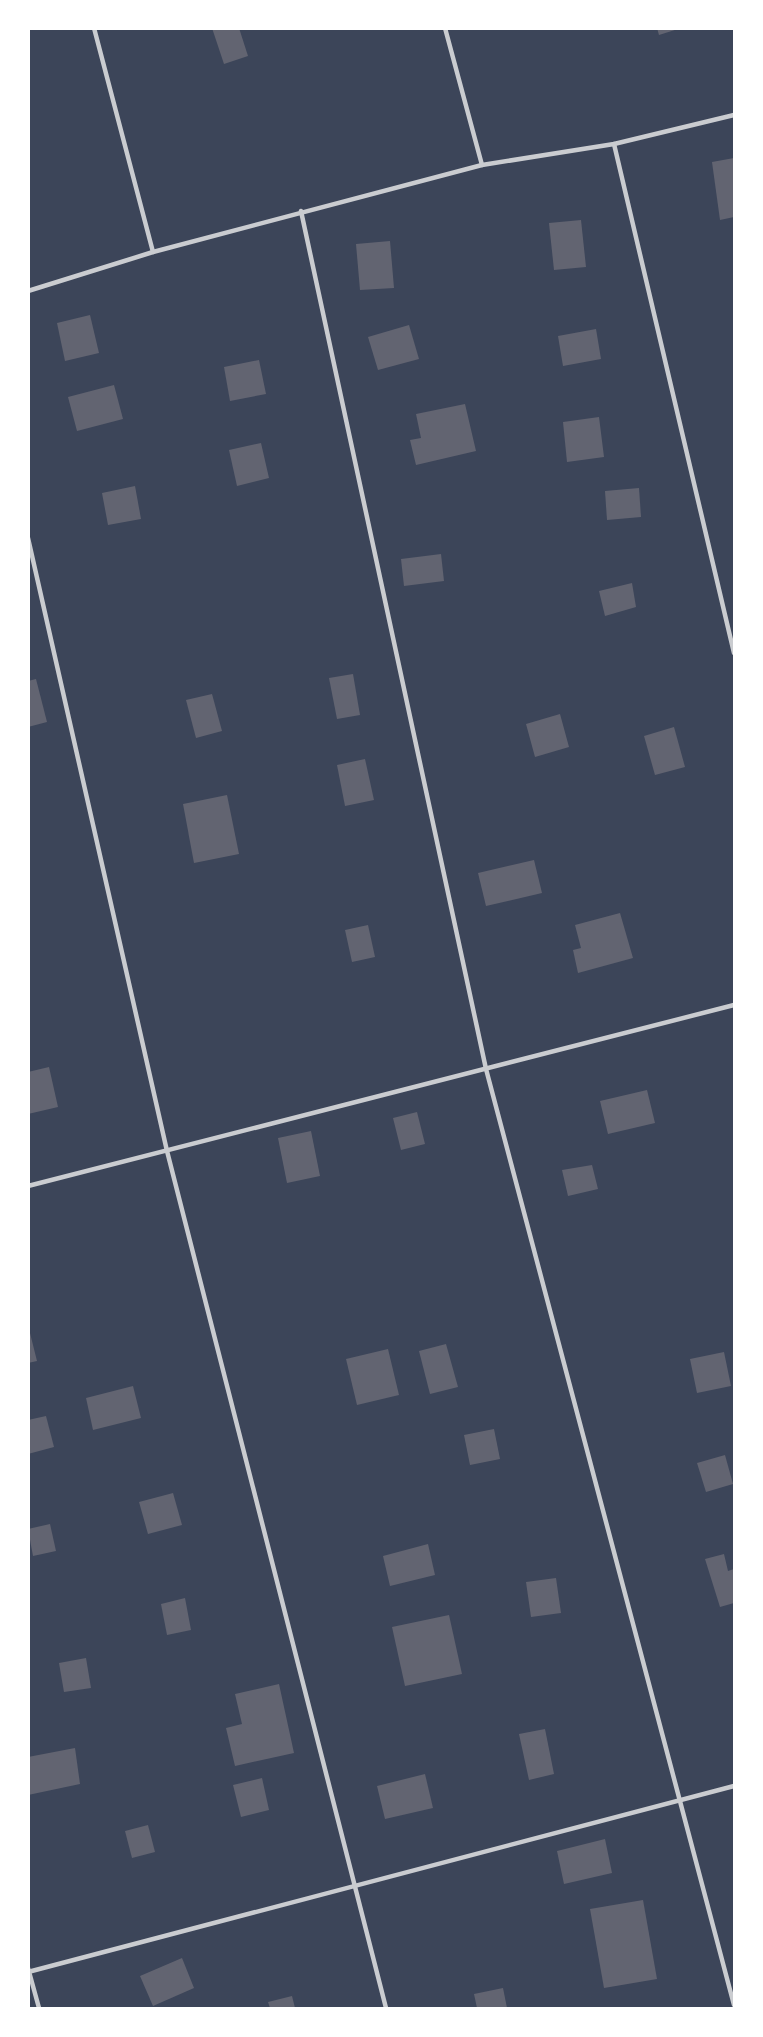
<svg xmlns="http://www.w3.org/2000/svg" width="763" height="2037" font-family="Helvetica,sans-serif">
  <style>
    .green { fill: #3c4559 }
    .building { fill: #626471 }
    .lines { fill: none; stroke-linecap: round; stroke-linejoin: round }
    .service { stroke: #caccd0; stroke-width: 4.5 }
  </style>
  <rect width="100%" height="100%" fill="#2d3142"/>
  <rect class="green" x="29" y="29" width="705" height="1979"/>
  <g class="building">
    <polygon points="212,28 239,28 248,56 224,64"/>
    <polygon points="657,28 678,28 678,29 659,35"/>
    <polygon points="734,158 734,217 720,220 712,162"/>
    <polygon points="581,220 586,267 554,270 549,223"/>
    <polygon points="390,241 394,288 360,290 356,244"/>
    <polygon points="90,315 99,353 65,361 57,323"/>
    <polygon points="409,325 419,359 378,370 368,337"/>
    <polygon points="596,329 601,359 563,366 558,336"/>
    <polygon points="259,360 266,394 230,401 224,367"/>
    <polygon points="114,385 123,419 77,431 68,397"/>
    <polygon points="465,404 476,451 416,465 410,440 421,438 416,414"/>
    <polygon points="599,417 604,457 567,462 563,422"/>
    <polygon points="261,443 269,478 237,486 229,450"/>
    <polygon points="135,486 141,519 108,525 102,493"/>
    <polygon points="639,488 641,517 607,520 605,491"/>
    <polygon points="441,554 444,581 404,586 401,559"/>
    <polygon points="632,583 636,607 605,616 599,591"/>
    <polygon points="353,674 360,715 337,719 329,678"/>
    <polygon points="36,679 47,722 28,727 28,681"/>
    <polygon points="212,694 222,731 196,738 186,700"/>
    <polygon points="560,714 569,747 535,757 526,724"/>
    <polygon points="674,727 685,767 655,775 644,736"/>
    <polygon points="365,759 374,800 345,806 337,765"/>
    <polygon points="227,795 239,854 194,863 183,804"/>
    <polygon points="534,860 542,893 486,906 478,873"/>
    <polygon points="620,913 633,958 578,973 573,950 581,948 575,925"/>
    <polygon points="368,925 375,957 352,962 345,930"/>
    <polygon points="49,1067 58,1107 28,1114 28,1072"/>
    <polygon points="647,1090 655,1123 608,1134 600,1101"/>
    <polygon points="417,1112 425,1144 401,1150 393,1118"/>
    <polygon points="311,1131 320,1176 287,1183 278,1138"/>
    <polygon points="592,1165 598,1189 568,1196 562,1170"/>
    <polygon points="28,1325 37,1361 28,1363"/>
    <polygon points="446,1344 458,1387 430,1394 419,1351"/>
    <polygon points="388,1349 399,1395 357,1405 346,1359"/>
    <polygon points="724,1352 731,1386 697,1393 690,1359"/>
    <polygon points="133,1386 141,1418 93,1430 86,1398"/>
    <polygon points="46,1416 54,1447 28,1454 28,1420"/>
    <polygon points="494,1429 500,1459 470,1465 464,1435"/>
    <polygon points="725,1455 733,1484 706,1492 697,1463"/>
    <polygon points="173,1493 182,1525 148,1534 139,1502"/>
    <polygon points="50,1524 56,1551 33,1556 28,1529"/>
    <polygon points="428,1544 435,1575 390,1586 383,1556"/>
    <polygon points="724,1554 728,1571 734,1569 734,1603 720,1607 705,1559"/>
    <polygon points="556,1578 561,1613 531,1617 526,1582"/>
    <polygon points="185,1598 191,1630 167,1635 161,1604"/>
    <polygon points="449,1615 462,1674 405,1686 392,1627"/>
    <polygon points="86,1658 91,1688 64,1692 59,1663"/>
    <polygon points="279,1684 294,1753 235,1766 226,1728 242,1724 235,1694"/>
    <polygon points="545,1729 554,1774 529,1780 519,1734"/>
    <polygon points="75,1748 80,1784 28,1795 28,1757"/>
    <polygon points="425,1774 433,1808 385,1819 377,1786"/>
    <polygon points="262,1778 269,1810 241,1817 233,1785"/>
    <polygon points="148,1825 155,1852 132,1858 125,1831"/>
    <polygon points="605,1839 612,1873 564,1884 557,1851"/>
    <polygon points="643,1900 657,1979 604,1988 590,1909"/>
    <polygon points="182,1958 194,1988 153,2006 140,1976"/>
    <polygon points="503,1988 507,2008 477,2008 474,1994"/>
    <polygon points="292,1996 295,2008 270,2008 268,2002"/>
  </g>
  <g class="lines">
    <g class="service">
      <polyline points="94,28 153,252"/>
      <polyline points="445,28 482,165"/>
      <polyline points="614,144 734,653"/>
      <polyline points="301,211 486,1069 734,2005"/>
      <polyline points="28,291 153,252 482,165 614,144 734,115"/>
      <polyline points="28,538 167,1151 386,2008"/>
      <polyline points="28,1186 734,1005"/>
      <polyline points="28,1968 39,2008"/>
      <polyline points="28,1972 734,1786"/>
    </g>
  </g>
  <rect width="763" height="2037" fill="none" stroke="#ffffff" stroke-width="60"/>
</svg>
